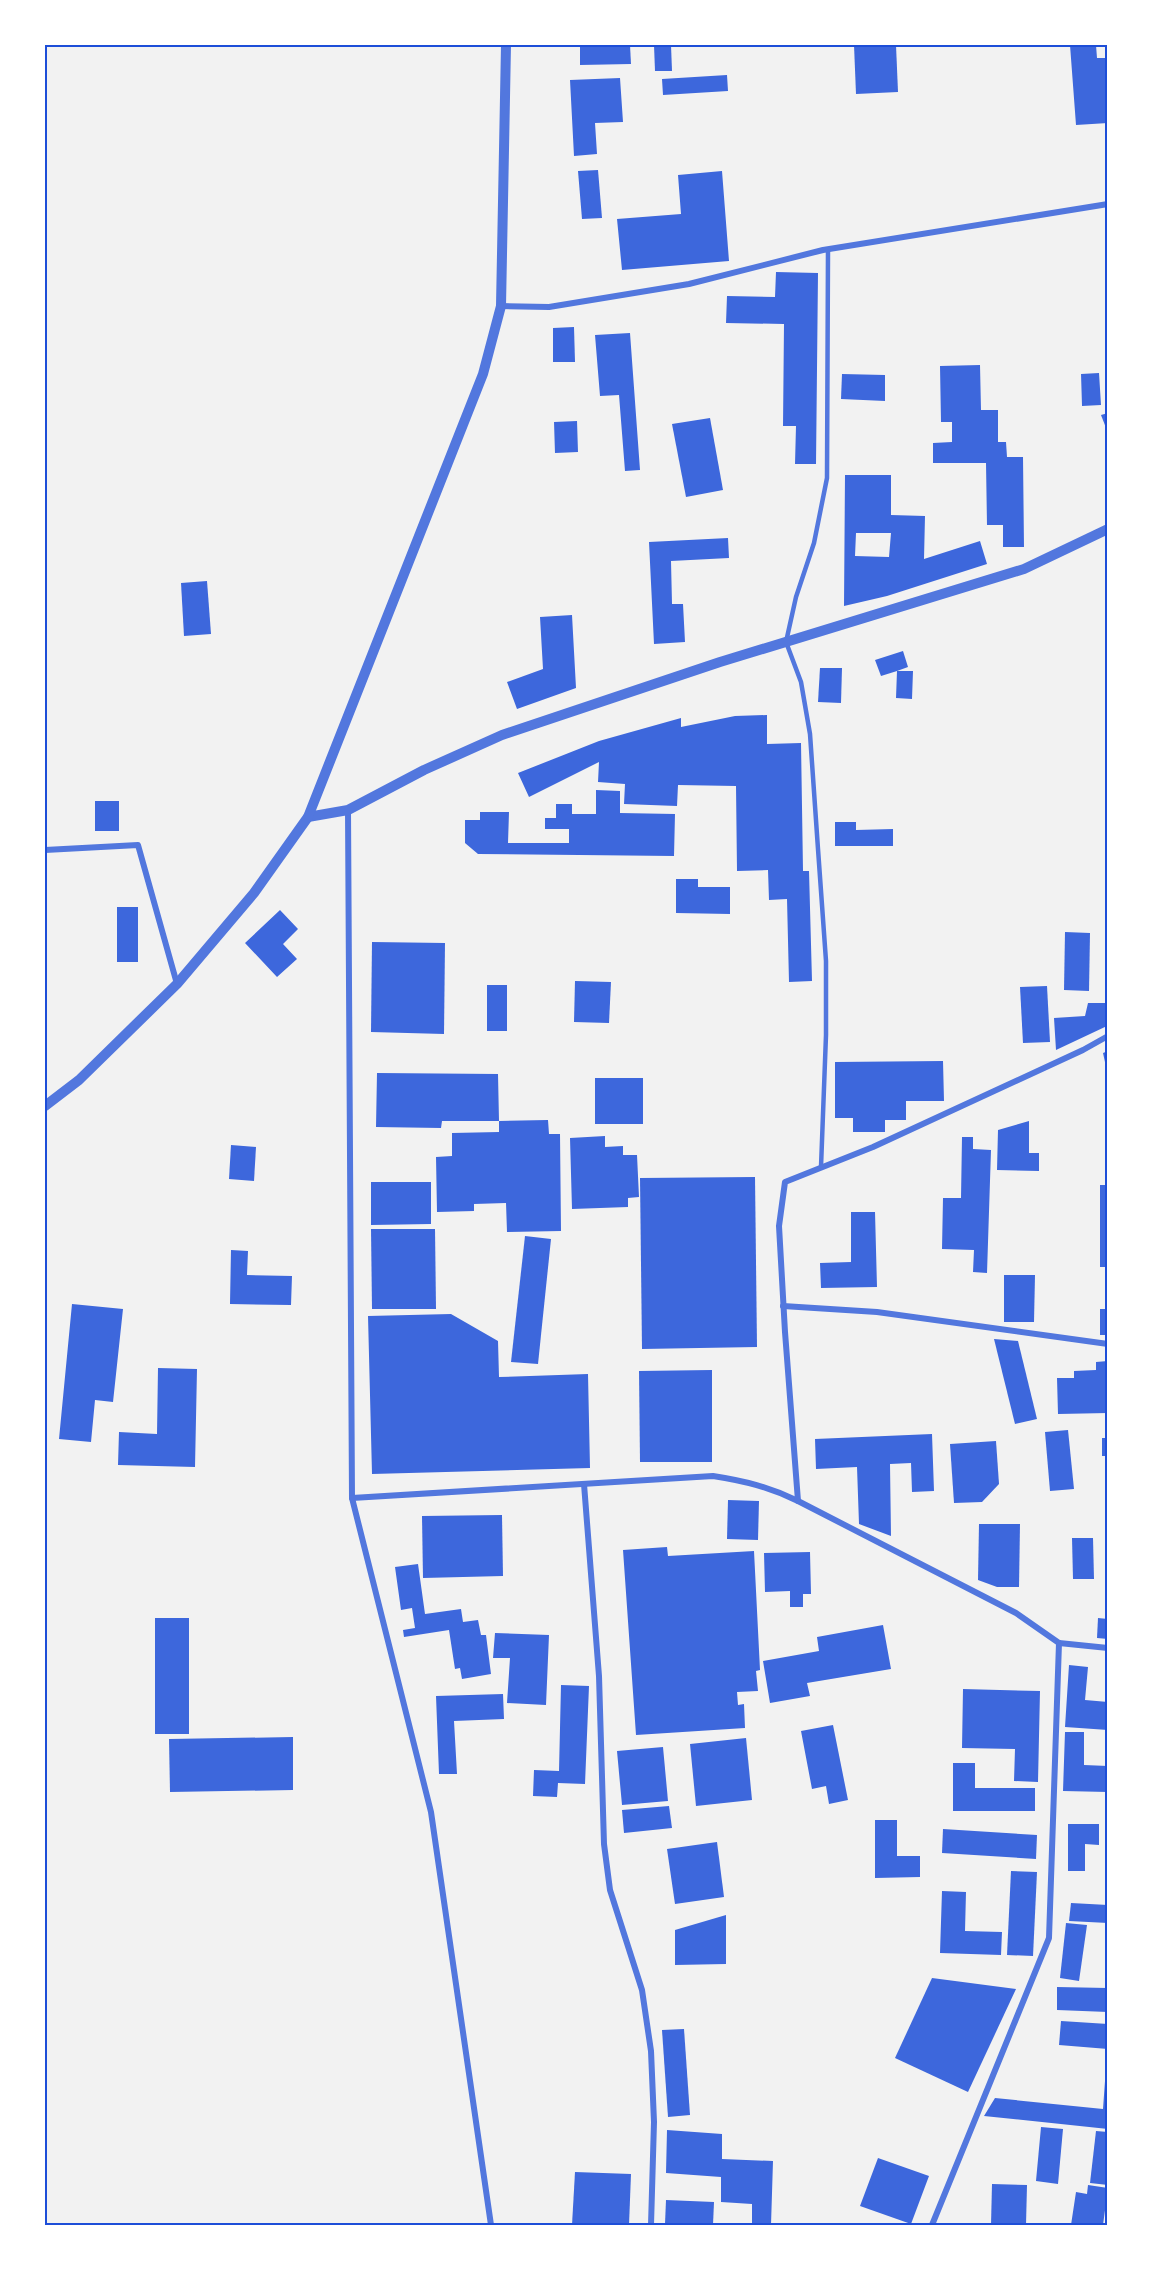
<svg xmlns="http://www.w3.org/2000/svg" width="1153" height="2270" font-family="Cabin,sans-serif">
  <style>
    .building { fill: #3d67dc; fill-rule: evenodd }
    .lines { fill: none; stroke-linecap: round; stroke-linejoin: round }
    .service { stroke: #5277de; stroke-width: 4.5 }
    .minor { stroke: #5277de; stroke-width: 6 }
    .tertiary { stroke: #5277de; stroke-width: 10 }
    .neatline { fill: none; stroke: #1d4ed8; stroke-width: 2 }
  </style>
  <rect width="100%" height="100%" fill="#f2f2f2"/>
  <g class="building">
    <polygon points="580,45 630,45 631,64 580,65"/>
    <polygon points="654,45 671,45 672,71 655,71"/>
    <polygon points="854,45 896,45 898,92 856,94"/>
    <polygon points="1070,45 1096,45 1097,58 1108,58 1108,123 1076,125"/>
    <polygon points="727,75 728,91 663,95 662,79"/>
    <polygon points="620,78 623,122 595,123 597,154 574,156 570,80"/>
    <polygon points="598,170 602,218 582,219 578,171"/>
    <polygon points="722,171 729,261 622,270 617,219 681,214 678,175"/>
    <polygon points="776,272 818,273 816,464 795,464 796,426 783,426 784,324 726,323 727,296 775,297"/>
    <polygon points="574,327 575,362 553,362 553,328"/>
    <polygon points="630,333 640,470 625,471 619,395 600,396 595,335"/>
    <polygon points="980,365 981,410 998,410 998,442 1006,442 1007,457 1023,457 1024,547 1003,547 1003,525 987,525 986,463 933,463 933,443 952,442 952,422 941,422 940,366"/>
    <polygon points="1099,373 1101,405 1082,406 1081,374"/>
    <polygon points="842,374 885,375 885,401 841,399"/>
    <polygon points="1108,413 1108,433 1101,415"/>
    <polygon points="710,418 723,490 686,497 672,424"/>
    <polygon points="577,421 578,452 555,453 554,422"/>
    <path d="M845 475H891V515L925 516 924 559 980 541 987 564 887 596 844 606ZM856 533H891L889 557 855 556Z"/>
    <polygon points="728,538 729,558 671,561 672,604 683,604 685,642 654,644 649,542"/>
    <polygon points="207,581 211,634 184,636 181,583"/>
    <polygon points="572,615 576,688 517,709 507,682 543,669 540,617"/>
    <polygon points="903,651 908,667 897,671 913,671 912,699 896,698 897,671 881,676 875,660"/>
    <polygon points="820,668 842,668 841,703 818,702"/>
    <polygon points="767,715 767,744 801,743 803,871 809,871 812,981 789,982 787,899 769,900 768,870 737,871 736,786 678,785 677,806 624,804 625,784 598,782 599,762 529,797 518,773 599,741 681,718 681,727 735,716"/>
    <polygon points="596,790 620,791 620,813 675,814 674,856 478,854 465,843 465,820 480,820 480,812 509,812 508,843 569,843 569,829 545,829 545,818 556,818 556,804 572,804 572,814 596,814"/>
    <rect x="95" y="801" width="24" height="30"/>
    <polygon points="835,822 856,822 856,830 893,829 893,846 835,846"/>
    <polygon points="676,879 698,879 698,887 730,887 730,914 676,913"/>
    <rect x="117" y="907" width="21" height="55"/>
    <polygon points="280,910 298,929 283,944 297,959 277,977 245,943"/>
    <polygon points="1065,932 1090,933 1089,991 1064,990"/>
    <polygon points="372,942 445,943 444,1034 371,1032"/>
    <polygon points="575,981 611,982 609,1023 574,1022"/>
    <rect x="487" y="985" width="20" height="46"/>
    <polygon points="1047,986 1050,1042 1023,1043 1020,987"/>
    <polygon points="1088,1003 1106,1003 1107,1026 1056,1050 1054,1018 1085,1016"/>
    <polygon points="1108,1051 1108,1070 1107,1071 1103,1053"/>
    <polygon points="943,1061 944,1101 906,1101 906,1120 885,1120 885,1132 853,1132 853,1118 835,1118 835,1062"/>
    <polygon points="377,1073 498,1074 499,1121 442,1121 441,1128 376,1127"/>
    <rect x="595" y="1078" width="48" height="46"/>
    <polygon points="548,1120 549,1134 560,1134 561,1231 507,1232 506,1203 474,1204 474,1211 437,1212 436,1157 452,1156 452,1133 499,1132 499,1121"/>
    <polygon points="1029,1121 1029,1153 1039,1153 1039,1171 997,1170 998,1130"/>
    <polygon points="605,1136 605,1147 623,1146 623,1155 637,1155 639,1197 628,1198 628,1207 572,1209 570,1138"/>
    <polygon points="962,1137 973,1137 973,1149 991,1150 987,1273 973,1272 974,1250 942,1249 943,1198 961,1198"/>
    <polygon points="231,1145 256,1147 254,1181 229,1179"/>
    <polygon points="755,1177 757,1347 642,1349 640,1178"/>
    <polygon points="371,1182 431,1182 431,1224 371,1225"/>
    <rect x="1100" y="1185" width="8" height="82"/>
    <polygon points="851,1212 875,1212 877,1287 821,1288 820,1263 851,1262"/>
    <polygon points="371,1229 435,1229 436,1309 372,1309"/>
    <polygon points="525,1236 551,1239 538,1364 511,1362"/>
    <polygon points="231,1250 248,1251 247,1275 292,1276 291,1305 230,1304"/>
    <polygon points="1004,1275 1035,1275 1034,1322 1004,1322"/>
    <polygon points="72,1304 123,1309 113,1402 95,1400 91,1442 59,1439"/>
    <rect x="1100" y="1309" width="8" height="26"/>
    <polygon points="451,1314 498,1341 499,1377 588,1374 590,1468 372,1474 368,1316"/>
    <polygon points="994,1339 1018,1341 1037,1419 1015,1424"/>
    <polygon points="1108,1361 1108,1413 1058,1414 1057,1378 1074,1378 1074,1371 1096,1370 1096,1362"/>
    <polygon points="158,1368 197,1369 195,1467 118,1465 119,1432 157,1434"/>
    <polygon points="712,1370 712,1462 640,1462 639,1371"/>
    <polygon points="1068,1430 1074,1489 1050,1491 1045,1432"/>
    <polygon points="932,1434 934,1491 912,1492 911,1463 890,1464 891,1536 859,1524 857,1467 816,1469 815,1439"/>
    <rect x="1102" y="1438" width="6" height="18"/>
    <polygon points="996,1441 999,1484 982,1502 954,1503 950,1444"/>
    <polygon points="728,1500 759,1501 758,1540 727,1539"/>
    <polygon points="502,1515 503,1576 423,1578 422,1516"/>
    <polygon points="979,1524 1020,1524 1019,1587 997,1587 978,1580"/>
    <polygon points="1072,1538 1093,1538 1094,1579 1073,1579"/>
    <polygon points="667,1547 668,1556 754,1551 760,1670 756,1671 758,1691 737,1692 738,1705 744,1704 745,1728 636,1735 623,1550"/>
    <polygon points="810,1552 811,1594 803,1594 803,1607 790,1607 790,1591 765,1592 764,1553"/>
    <polygon points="418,1564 425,1614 461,1609 463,1622 478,1620 481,1635 486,1635 491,1674 462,1679 460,1668 455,1669 449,1630 404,1637 403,1630 415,1628 412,1608 401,1610 395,1567"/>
    <rect x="155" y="1618" width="34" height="116"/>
    <polygon points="1098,1618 1108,1619 1108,1639 1097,1638"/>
    <polygon points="883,1625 891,1669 807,1683 810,1696 770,1703 763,1661 819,1651 817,1637"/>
    <polygon points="495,1633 549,1635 546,1705 507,1703 510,1658 493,1658"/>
    <polygon points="1069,1665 1088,1667 1085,1700 1108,1702 1108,1730 1065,1727"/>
    <polygon points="561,1685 589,1686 585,1784 558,1783 557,1797 533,1796 534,1770 559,1771"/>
    <polygon points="963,1689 1040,1691 1038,1782 1014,1781 1015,1749 962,1748"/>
    <polygon points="503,1694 504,1719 454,1721 457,1774 439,1774 436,1696"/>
    <polygon points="833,1725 848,1800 829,1804 826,1786 812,1789 801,1731"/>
    <polygon points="1065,1732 1084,1732 1084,1765 1108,1766 1108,1792 1063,1791"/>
    <polygon points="293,1737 293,1790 170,1792 169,1739"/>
    <polygon points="746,1738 752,1800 696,1806 690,1744"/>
    <polygon points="663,1747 668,1801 622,1805 617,1751"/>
    <polygon points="953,1763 975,1763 975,1788 1035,1788 1035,1811 953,1811"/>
    <polygon points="669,1806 672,1828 624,1833 622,1810"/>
    <polygon points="875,1820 897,1820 897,1856 920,1856 920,1877 875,1878"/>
    <polygon points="1068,1824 1099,1824 1099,1845 1085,1844 1085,1871 1068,1871"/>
    <polygon points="943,1829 1037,1835 1036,1859 942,1853"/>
    <polygon points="717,1842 724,1897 675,1904 667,1849"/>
    <polygon points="1011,1871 1037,1872 1033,1956 1007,1955"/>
    <polygon points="942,1891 966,1892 965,1931 1002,1932 1001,1955 940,1953"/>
    <polygon points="1071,1903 1108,1905 1108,1923 1069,1921"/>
    <polygon points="726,1915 726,1964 675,1965 675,1930"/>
    <polygon points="1066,1923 1087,1925 1079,1981 1060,1978"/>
    <polygon points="932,1978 1016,1989 968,2092 895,2058"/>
    <polygon points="1057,1987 1108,1988 1108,2012 1057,2010"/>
    <polygon points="1061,2021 1108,2024 1108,2049 1059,2045"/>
    <polygon points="684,2029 690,2115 668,2117 662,2030"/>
    <polygon points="1106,2067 1108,2067 1108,2129 984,2116 995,2098 1103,2109"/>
    <polygon points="1041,2127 1063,2129 1058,2184 1036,2181"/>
    <polygon points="667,2130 722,2134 722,2159 773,2161 771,2225 752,2225 752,2204 721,2202 721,2177 666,2173"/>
    <polygon points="1096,2131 1108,2132 1108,2185 1090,2183"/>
    <polygon points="878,2158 929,2176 911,2224 860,2206"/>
    <polygon points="575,2172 631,2174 629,2225 572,2225"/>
    <polygon points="992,2184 1027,2185 1026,2225 991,2225"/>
    <polygon points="1088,2185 1108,2188 1103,2225 1071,2225 1076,2192 1087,2194"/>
    <polygon points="666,2200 714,2202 713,2225 665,2224"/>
  </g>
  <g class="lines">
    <polyline class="service" points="821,1167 826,1035 826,961 818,849 810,734 801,682 786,642 796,597 814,543 827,478 828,250"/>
    <g class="minor">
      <polyline points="501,306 549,307 689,284 823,250 1108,204"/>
      <polyline points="348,810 352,1498 431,1812 491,2225"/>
      <polyline points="45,850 138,845 177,984"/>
      <polyline points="783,1306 877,1312 1108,1344"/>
      <polyline points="584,1484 599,1676 604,1844 610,1890 642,1990 651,2051 654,2122 651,2225"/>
      <path d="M352 1498 713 1476C745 1481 769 1487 798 1501L1016 1613 1059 1643 1049 1938 932 2225"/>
      <polyline points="798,1501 785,1332 779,1226 785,1182 873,1147 1083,1050 1108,1036"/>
      <polyline points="1059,1643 1108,1648"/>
    </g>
    <g class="tertiary">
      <polyline points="308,817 348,810 424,770 502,735 720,662 1024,569 1108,529"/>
      <polyline points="45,1106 79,1080 177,984 254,893 308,817 483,374 501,306 506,45"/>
    </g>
  </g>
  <rect width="1153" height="2270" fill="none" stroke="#ffffff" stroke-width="93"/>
  <rect x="46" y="46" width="1060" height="2178" class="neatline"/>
</svg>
